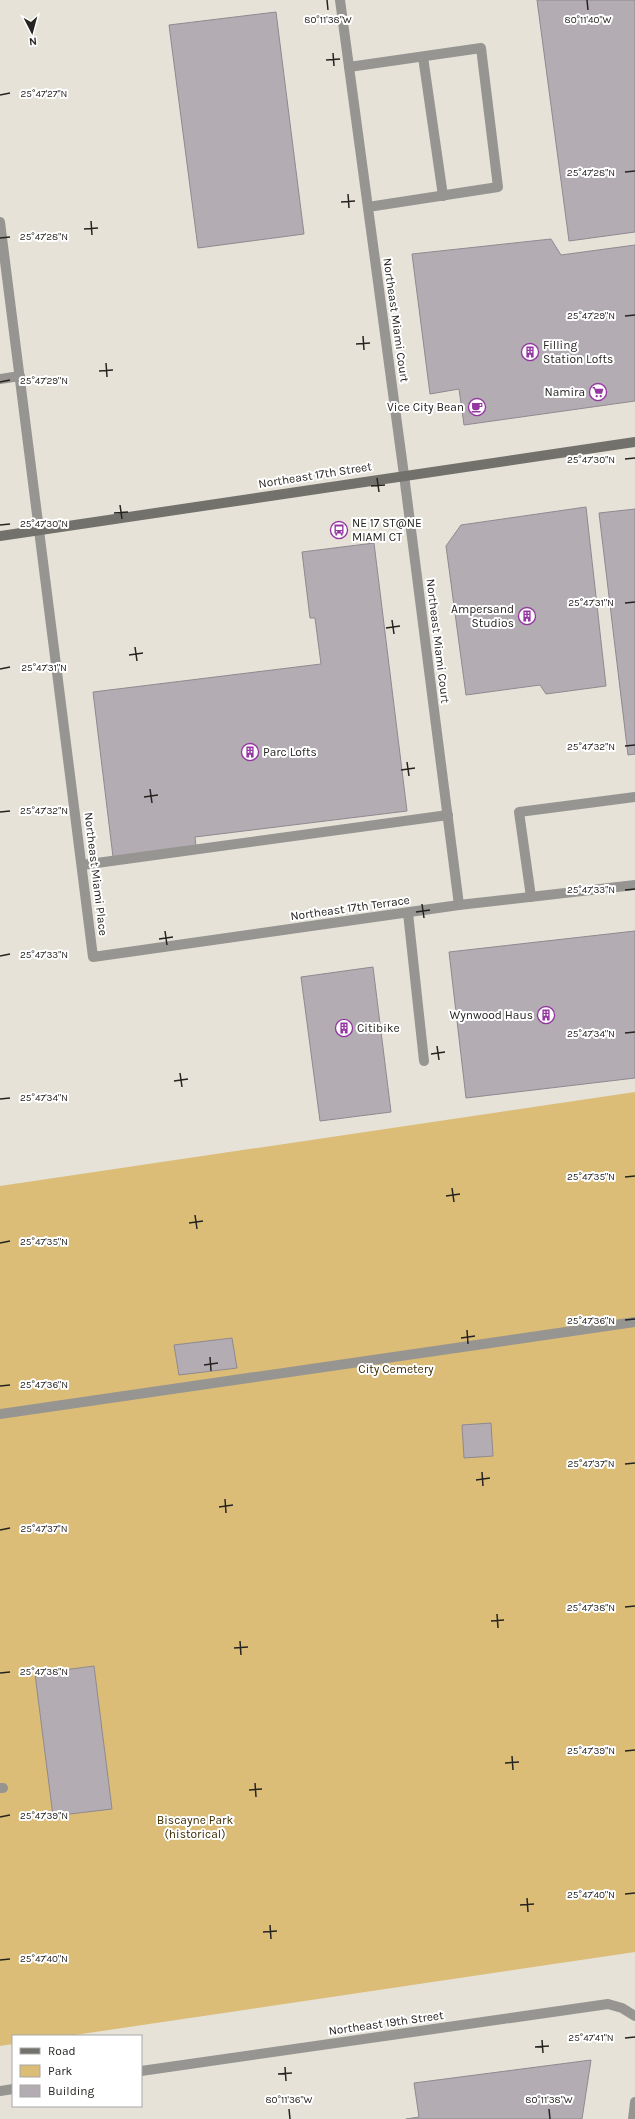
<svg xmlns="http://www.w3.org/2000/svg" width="635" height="2119" font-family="Karla,sans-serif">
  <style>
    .green { fill: #dbbd77 }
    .building { fill: #b3acb3; stroke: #8f8990 }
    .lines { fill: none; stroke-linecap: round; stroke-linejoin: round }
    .lane { stroke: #979591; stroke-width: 10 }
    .street { stroke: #979591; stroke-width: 10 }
    .secondary { stroke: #73716b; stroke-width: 10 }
    .ticks { fill: none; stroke: #262421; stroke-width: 1.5 }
    .labels { text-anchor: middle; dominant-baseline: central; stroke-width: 4; stroke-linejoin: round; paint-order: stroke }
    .street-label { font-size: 12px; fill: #262421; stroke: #fff }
    .poi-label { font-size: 12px; fill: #262421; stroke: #fff; text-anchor: start }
    .park-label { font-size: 12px; fill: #3d2d02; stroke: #fff }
    .ticks-label { font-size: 10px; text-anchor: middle; fill: #262421; stroke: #fff; stroke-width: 4; stroke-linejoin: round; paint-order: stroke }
  </style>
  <rect width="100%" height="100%" fill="#e6e2d8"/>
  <polygon class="green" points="635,1092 635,1952 68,2036 13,2036 13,2044 0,2046 0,1186"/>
  <g class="building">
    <polygon points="537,0 635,0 635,232 569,241"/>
    <polygon points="276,12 304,234 198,248 169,25"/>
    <polygon points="551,239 561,255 635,245 635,401 464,425 459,389 430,394 412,254"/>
    <polygon points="586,507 606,686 546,694 540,685 466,695 446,546 461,525"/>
    <polygon points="635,509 635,754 628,755 599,513"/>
    <polygon points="374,543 407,811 195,837 196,847 113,857 93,692 321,664 315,618 310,618 302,552"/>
    <polygon points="635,931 635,1078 466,1098 449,952"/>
    <polygon points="373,967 391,1112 320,1121 301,977"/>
    <polygon points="232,1338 237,1368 179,1375 174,1345"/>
    <polygon points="491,1423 493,1456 464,1458 462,1425"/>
    <polygon points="94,1666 112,1809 53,1816 35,1674"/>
    <polygon points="591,2060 582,2119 406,2119 419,2117 414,2083"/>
  </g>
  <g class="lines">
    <g class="lane">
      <polyline points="423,57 443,196"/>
      <polyline points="349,67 481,48 498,187 368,207"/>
      <polyline points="0,379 20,376"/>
      <polyline points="82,865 448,815"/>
      <polyline points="531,897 519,812 635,797"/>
      <polyline points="408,913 424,1061"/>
      <polyline points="0,1414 635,1322"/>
      <polyline points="0,1788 3,1788"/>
    </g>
    <g class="street">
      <polyline points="340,0 404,475 459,905"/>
      <polyline points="0,222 93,957 459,905 635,885"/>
      <polyline points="141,2071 608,2004 622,2008 635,2016"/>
      <polyline points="0,2091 13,2089"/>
      <polyline points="633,2119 635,2102"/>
    </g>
    <polyline class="secondary" points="0,536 635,442"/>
  </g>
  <path class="ticks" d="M327 0 328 10M587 0 588 10M333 53 334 66M326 60 340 59M0 95 10 93M625 172 635 171M348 194 349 208M341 202 355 201M91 221 92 235M84 229 98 228M0 238 10 237M625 316 635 315M363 336 364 350M356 344 370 343M106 363 107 377M99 371 113 370M0 382 10 380M625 459 635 458M377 478 379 492M371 486 385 485M120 505 122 519M114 513 128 512M0 525 10 524M625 603 635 602M392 620 394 634M386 628 400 626M135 647 137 661M129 655 143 653M0 669 10 667M625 746 635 745M407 762 409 776M401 770 415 768M150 789 152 803M144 797 158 795M0 812 10 811M625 890 635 889M422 904 424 918M416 912 430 910M165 931 167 945M159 939 173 937M0 956 10 954M625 1033 635 1032M437 1046 439 1060M431 1054 445 1052M180 1073 182 1087M174 1081 188 1079M0 1099 10 1098M625 1177 635 1176M452 1188 454 1202M446 1196 460 1194M195 1215 197 1229M189 1223 203 1221M0 1243 10 1241M625 1320 635 1319M467 1330 468 1344M461 1338 475 1336M210 1357 211 1371M204 1365 218 1363M0 1386 10 1385M625 1464 635 1463M482 1472 483 1486M476 1480 490 1478M225 1499 226 1513M219 1507 233 1505M0 1530 10 1528M625 1607 635 1606M497 1614 498 1628M491 1621 504 1620M240 1641 241 1655M234 1648 248 1647M0 1673 10 1672M625 1751 635 1750M512 1756 513 1770M505 1763 519 1762M255 1783 256 1797M249 1790 262 1789M0 1817 10 1815M625 1894 635 1893M527 1898 528 1912M520 1905 534 1904M270 1925 271 1939M263 1932 277 1931M0 1960 10 1959M625 2038 635 2037M542 2040 543 2053M535 2047 549 2046M285 2067 286 2081M278 2074 292 2073M289 2109 290 2119M549 2109 550 2119"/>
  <defs>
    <g id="building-ring" transform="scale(0.9)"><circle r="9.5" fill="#fff" stroke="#9437a1" stroke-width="1.5"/><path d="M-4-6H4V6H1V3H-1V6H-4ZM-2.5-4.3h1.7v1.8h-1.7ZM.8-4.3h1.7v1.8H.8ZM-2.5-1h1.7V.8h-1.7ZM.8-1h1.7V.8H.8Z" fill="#9437a1"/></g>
    <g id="supermarket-ring" transform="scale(0.9)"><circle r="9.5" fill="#fff" stroke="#9437a1" stroke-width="1.5"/><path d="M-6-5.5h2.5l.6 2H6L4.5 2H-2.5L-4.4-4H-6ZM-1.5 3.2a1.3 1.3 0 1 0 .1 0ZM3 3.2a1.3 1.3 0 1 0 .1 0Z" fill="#9437a1"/></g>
    <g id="cafe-ring" transform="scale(0.9)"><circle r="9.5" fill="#fff" stroke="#9437a1" stroke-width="1.5"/><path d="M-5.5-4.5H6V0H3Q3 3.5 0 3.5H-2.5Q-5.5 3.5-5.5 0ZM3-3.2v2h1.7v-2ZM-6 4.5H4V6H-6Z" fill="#9437a1"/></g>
    <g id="bus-ring" transform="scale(0.9)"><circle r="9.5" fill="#fff" stroke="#9437a1" stroke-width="1.5"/><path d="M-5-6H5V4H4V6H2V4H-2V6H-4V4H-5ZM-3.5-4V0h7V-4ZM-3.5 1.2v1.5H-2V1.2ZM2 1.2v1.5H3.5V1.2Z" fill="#9437a1"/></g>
  </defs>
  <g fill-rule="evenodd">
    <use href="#building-ring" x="530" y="352"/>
    <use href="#supermarket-ring" x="598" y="392"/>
    <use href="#cafe-ring" x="477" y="407"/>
    <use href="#bus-ring" x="339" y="530"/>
    <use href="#building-ring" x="527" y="616"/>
    <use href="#building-ring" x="250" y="752"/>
    <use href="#building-ring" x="546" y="1015"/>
    <use href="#building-ring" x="344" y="1028"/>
  </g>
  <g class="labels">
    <g class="street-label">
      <text transform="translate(396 320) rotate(82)">Northeast Miami Court</text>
      <text transform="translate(315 475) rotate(-9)">Northeast 17th Street</text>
      <text transform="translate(438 641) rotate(83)">Northeast Miami Court</text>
      <text transform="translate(96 874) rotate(83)">Northeast Miami Place</text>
      <text transform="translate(350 908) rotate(-8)">Northeast 17th Terrace</text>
      <text transform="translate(386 2023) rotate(-8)">Northeast 19th Street</text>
    </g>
    <g class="poi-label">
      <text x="543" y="345">Filling<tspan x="543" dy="14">Station Lofts</tspan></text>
      <text x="585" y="392" text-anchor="end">Namira</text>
      <text x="464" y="407" text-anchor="end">Vice City Bean</text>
      <text x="352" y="523">NE 17 ST@NE<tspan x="352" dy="14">MIAMI CT</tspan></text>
      <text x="514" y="609" text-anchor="end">Ampersand<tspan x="514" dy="14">Studios</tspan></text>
      <text x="263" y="752">Parc Lofts</text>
      <text x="533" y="1015" text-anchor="end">Wynwood Haus</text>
      <text x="357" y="1028">Citibike</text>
    </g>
    <g class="park-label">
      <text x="396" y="1369">City Cemetery</text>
      <text x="195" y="1820">Biscayne Park<tspan x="195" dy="14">(historical)</tspan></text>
    </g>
  </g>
  <g class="ticks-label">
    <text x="328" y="23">80°11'38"W</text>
    <text x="588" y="23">80°11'40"W</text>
    <text x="44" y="97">25°47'27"N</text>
    <text x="591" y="176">25°47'28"N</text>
    <text x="44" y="240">25°47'28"N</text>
    <text x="591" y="319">25°47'29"N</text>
    <text x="44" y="384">25°47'29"N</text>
    <text x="591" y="463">25°47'30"N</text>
    <text x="44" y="527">25°47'30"N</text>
    <text x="591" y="606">25°47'31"N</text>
    <text x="44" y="671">25°47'31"N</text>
    <text x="591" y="750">25°47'32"N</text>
    <text x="44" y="814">25°47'32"N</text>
    <text x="591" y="893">25°47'33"N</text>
    <text x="44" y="958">25°47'33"N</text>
    <text x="591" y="1037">25°47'34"N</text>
    <text x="44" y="1101">25°47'34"N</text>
    <text x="591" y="1180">25°47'35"N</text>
    <text x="44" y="1245">25°47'35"N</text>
    <text x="591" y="1324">25°47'36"N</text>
    <text x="44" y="1388">25°47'36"N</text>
    <text x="591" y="1467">25°47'37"N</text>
    <text x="44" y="1532">25°47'37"N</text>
    <text x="591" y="1611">25°47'38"N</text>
    <text x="44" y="1675">25°47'38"N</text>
    <text x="591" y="1754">25°47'39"N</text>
    <text x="44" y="1819">25°47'39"N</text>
    <text x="591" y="1898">25°47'40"N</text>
    <text x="44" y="1962">25°47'40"N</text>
    <text x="591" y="2041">25°47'41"N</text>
    <text x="289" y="2103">80°11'36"W</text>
    <text x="549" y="2103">80°11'38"W</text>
  </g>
  <rect x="12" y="2035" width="130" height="72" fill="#ffffff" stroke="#a8a7a6"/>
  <rect x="20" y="2048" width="20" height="6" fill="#73716b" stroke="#a8a7a6"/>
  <text x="48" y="2055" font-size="12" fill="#262421">Road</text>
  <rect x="20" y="2065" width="20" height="12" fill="#dbbd77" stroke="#a8a7a6"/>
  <text x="48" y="2075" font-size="12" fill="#262421">Park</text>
  <rect x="20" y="2085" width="20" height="12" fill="#b3acb3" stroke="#a8a7a6"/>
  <text x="48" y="2095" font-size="12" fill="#262421">Building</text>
  <g transform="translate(32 32) rotate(174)" stroke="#ffffff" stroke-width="3" paint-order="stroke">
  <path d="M0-3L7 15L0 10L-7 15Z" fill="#262421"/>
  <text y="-6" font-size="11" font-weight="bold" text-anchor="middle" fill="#262421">N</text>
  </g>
</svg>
